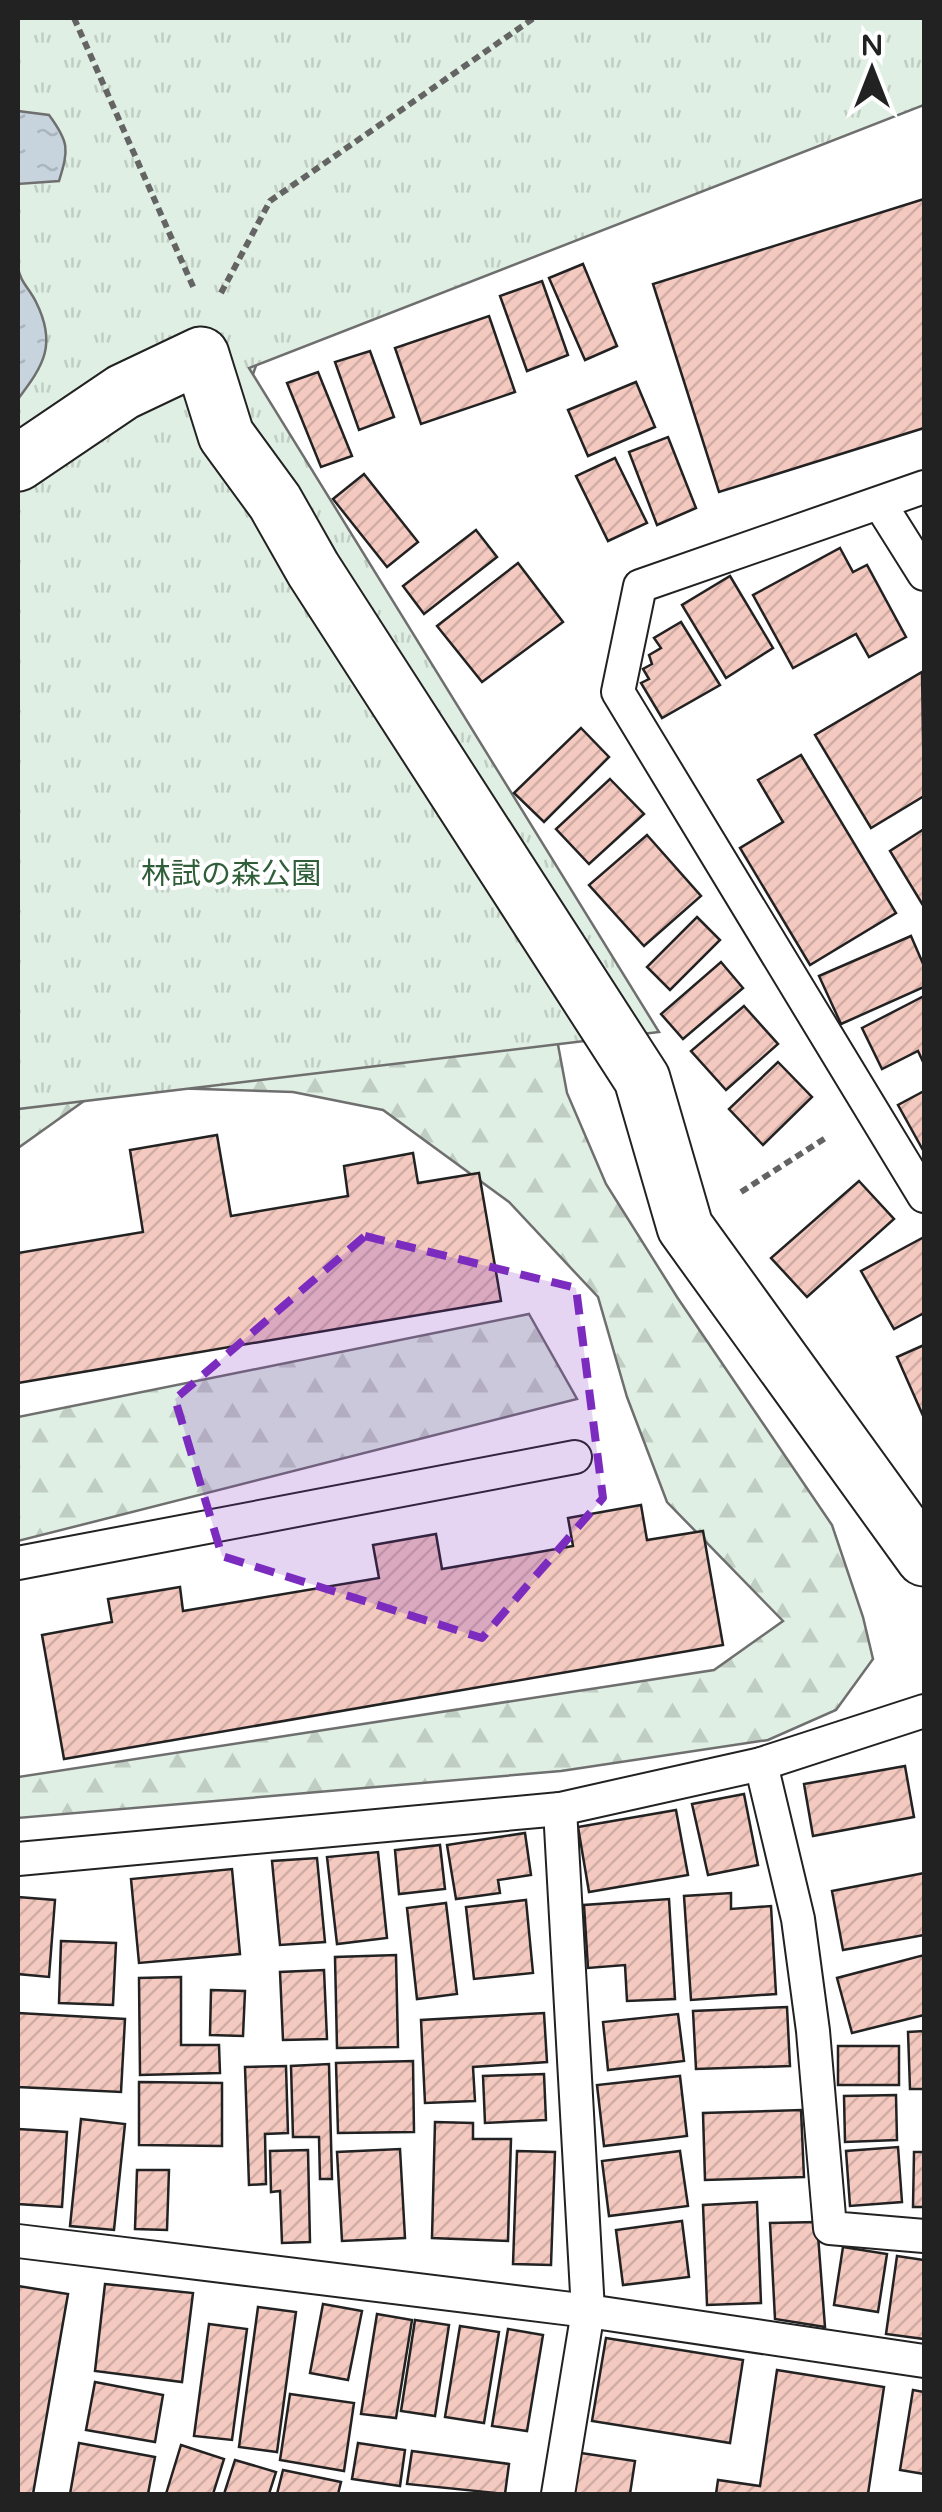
<svg xmlns="http://www.w3.org/2000/svg" width="942" height="2512" font-family="'Varela Round','Noto Sans JP',sans-serif">
  <style>
    .forest { fill: url(#forest-firs); stroke: #6f6f6f; stroke-width: 2.5 }
    .park { fill: url(#park-tufts); stroke: #6f6f6f; stroke-width: 2.5 }
    .water { fill: url(#water-ripples); stroke: #6f6f6f; stroke-width: 2.5 }
    .building { fill: url(#building-hatch); stroke: #222; stroke-width: 2.5 }
    .lines { fill: none; stroke-linecap: round; stroke-linejoin: round }
    .lane-casing { stroke: #222; stroke-width: 36 }
    .street-casing { stroke: #222; stroke-width: 59 }
    .path { stroke: #646464; stroke-width: 6; stroke-dasharray: 8 5; stroke-linecap: butt }
    .lane { stroke: #fff; stroke-width: 32 }
    .street { stroke: #fff; stroke-width: 55 }
    .marked { fill: #7b2cbf; fill-opacity: 0.2; stroke: #7b2cbf; stroke-width: 8; stroke-dasharray: 20 12; stroke-linejoin: round }
    .labels { text-anchor: middle; dominant-baseline: central; stroke-width: 8; stroke-linejoin: round; paint-order: stroke }
    .park-label { font-size: 30px; fill: #2f5e38; stroke: #fff }
  </style>
  <defs>
    <pattern id="forest-firs" width="22" height="20" patternUnits="userSpaceOnUse" patternTransform="scale(2.5)"><rect width="22" height="20" fill="#e0efe3"/><path d="M5 1l3.5 6h-7zM16 11l3.5 6h-7z" fill="#c0cdc2"/></pattern>
    <pattern id="park-tufts" width="24" height="20" patternUnits="userSpaceOnUse" patternTransform="scale(2.5)"><rect width="24" height="20" fill="#e0efe3"/><path d="M3 7l-1-3M5 7V3M7 7l1-3M15 17l-1-3M17 17v-4M19 17l1-3" fill="none" stroke="#c0cdc2"/></pattern>
    <pattern id="water-ripples" width="26" height="14" patternUnits="userSpaceOnUse" patternTransform="scale(2.5)"><rect width="26" height="14" fill="#c7d3dd"/><path d="M2 4q2-2 4 0t4 0M15 11q2-2 4 0t4 0" fill="none" stroke="#abb5bd"/></pattern>
    <pattern id="building-hatch" width="6" height="6" patternUnits="userSpaceOnUse" patternTransform="scale(2.5)"><rect width="6" height="6" fill="#f3c9c0"/><path d="M-1 1l2-2M0 6l6-6M5 7l2-2" fill="none" stroke="#d0aca5"/></pattern>
  </defs>
  <rect width="100%" height="100%" fill="#fff"/>
  <g class="forest">
    <polygon points="18,18 924,18 267,335 243,402 553,1018 567,1093 606,1184 677,1297 832,1525 863,1617 873,1659 836,1710 768,1740 561,1771 18,1818 18,1777 714,1670 783,1621 667,1502 627,1397 598,1297 509,1202 383,1110 293,1092 105,1086 18,1148"/>
    <polygon points="529,1314 577,1399 18,1541 18,1417"/>
  </g>
  <polygon class="park" points="18,18 924,18 924,105 249,368 659,1032 18,1109"/>
  <g class="water">
    <path d="M18 111 49 115C69 142 69 149 59 181L18 184Z"/>
    <path d="M18 266C19 281 30 289 36 302 57 344 44 365 18 399Z"/>
  </g>
  <g class="building">
    <polygon points="924,199 924,428 719,492 653,284"/>
    <polygon points="583,264 617,346 585,360 549,278"/>
    <polygon points="542,281 568,355 527,371 500,296"/>
    <polygon points="489,316 515,392 421,424 395,348"/>
    <polygon points="370,351 394,417 359,430 335,362"/>
    <polygon points="318,372 352,456 321,467 287,383"/>
    <polygon points="636,382 655,427 588,456 568,410"/>
    <polygon points="668,437 696,508 657,525 629,452"/>
    <polygon points="615,458 647,523 608,541 576,476"/>
    <polygon points="364,474 418,542 387,567 333,499"/>
    <polygon points="476,530 497,557 424,614 403,586"/>
    <polygon points="840,548 853,572 867,565 906,637 869,657 856,634 793,668 753,595"/>
    <polygon points="518,563 563,622 482,682 437,626"/>
    <polygon points="730,576 773,648 726,678 682,605"/>
    <polygon points="681,622 720,685 662,718 641,683 649,679 643,669 652,664 649,655 661,648 654,638"/>
    <polygon points="922,672 924,796 871,828 815,735"/>
    <polygon points="581,728 609,757 544,822 514,793"/>
    <polygon points="801,755 896,913 810,965 740,848 783,822 758,780"/>
    <polygon points="610,779 644,814 589,864 556,829"/>
    <polygon points="924,829 924,907 890,851"/>
    <polygon points="647,835 701,896 644,946 589,885"/>
    <polygon points="697,917 720,940 670,990 647,967"/>
    <polygon points="911,936 924,966 924,987 841,1024 819,976"/>
    <polygon points="721,962 743,988 683,1039 661,1014"/>
    <polygon points="924,996 924,1064 918,1051 882,1069 862,1028"/>
    <polygon points="744,1006 778,1044 726,1090 691,1051"/>
    <polygon points="778,1062 812,1097 763,1145 729,1109"/>
    <polygon points="924,1091 924,1152 898,1105"/>
    <polygon points="217,1135 231,1216 348,1196 344,1166 413,1153 418,1183 479,1173 501,1301 18,1383 18,1253 143,1232 130,1150"/>
    <polygon points="859,1181 894,1219 807,1297 771,1258"/>
    <polygon points="924,1237 924,1313 894,1329 861,1271"/>
    <polygon points="924,1345 924,1418 897,1357"/>
    <polygon points="641,1505 647,1540 703,1531 723,1645 64,1759 42,1635 112,1622 108,1599 180,1587 183,1611 379,1578 373,1545 436,1534 442,1569 573,1546 568,1518"/>
    <polygon points="905,1766 914,1817 813,1836 804,1784"/>
    <polygon points="744,1794 758,1865 708,1875 692,1804"/>
    <polygon points="676,1810 688,1875 589,1892 578,1827"/>
    <polygon points="525,1833 531,1875 498,1880 500,1893 456,1899 447,1845"/>
    <polygon points="440,1845 445,1889 399,1894 395,1850"/>
    <polygon points="378,1852 387,1938 337,1944 327,1857"/>
    <polygon points="317,1858 325,1942 280,1945 272,1861"/>
    <polygon points="232,1869 240,1954 139,1963 131,1879"/>
    <polygon points="924,1873 924,1935 843,1950 832,1891"/>
    <polygon points="731,1893 731,1909 771,1906 776,1994 691,2000 684,1896"/>
    <polygon points="18,1897 55,1900 49,1977 18,1974"/>
    <polygon points="669,1899 675,1999 627,2001 625,1965 588,1968 584,1905"/>
    <polygon points="526,1900 533,1973 474,1979 466,1907"/>
    <polygon points="446,1903 457,1994 417,1999 407,1908"/>
    <polygon points="61,1941 116,1943 113,2005 59,2003"/>
    <polygon points="396,1955 398,2047 337,2048 335,1957"/>
    <polygon points="924,1955 924,2015 852,2033 837,1978"/>
    <polygon points="324,1970 327,2039 283,2040 280,1972"/>
    <polygon points="181,1977 181,2045 219,2045 220,2073 140,2075 139,1978"/>
    <polygon points="211,1990 245,1991 243,2036 210,2035"/>
    <polygon points="787,2007 790,2066 696,2069 693,2011"/>
    <polygon points="18,2013 125,2019 121,2092 18,2087"/>
    <polygon points="544,2013 547,2062 473,2067 475,2101 425,2103 421,2020"/>
    <polygon points="678,2014 684,2061 608,2070 603,2022"/>
    <polygon points="924,2031 924,2089 910,2089 908,2032"/>
    <rect x="838" y="2046" width="61" height="39"/>
    <polygon points="413,2061 414,2132 338,2133 336,2063"/>
    <polygon points="329,2064 332,2179 320,2179 319,2137 293,2137 291,2066"/>
    <polygon points="286,2066 288,2133 265,2134 266,2184 249,2185 245,2067"/>
    <polygon points="544,2074 546,2120 485,2123 483,2076"/>
    <polygon points="680,2076 687,2136 604,2146 597,2085"/>
    <polygon points="139,2082 222,2083 222,2146 139,2145"/>
    <polygon points="896,2095 897,2140 845,2142 844,2096"/>
    <polygon points="801,2110 804,2177 705,2180 703,2113"/>
    <polygon points="81,2119 125,2124 114,2230 70,2226"/>
    <polygon points="435,2122 473,2123 473,2139 511,2139 508,2241 432,2238"/>
    <polygon points="18,2129 67,2132 62,2207 18,2204"/>
    <polygon points="898,2147 902,2202 850,2206 846,2151"/>
    <polygon points="400,2149 405,2238 342,2241 337,2152"/>
    <polygon points="308,2150 310,2242 282,2243 280,2191 271,2192 270,2151"/>
    <polygon points="517,2151 555,2152 551,2265 513,2264"/>
    <polygon points="680,2151 688,2206 609,2216 602,2161"/>
    <polygon points="914,2152 924,2152 924,2207 913,2207"/>
    <polygon points="137,2170 169,2170 167,2230 135,2229"/>
    <polygon points="757,2202 761,2303 707,2305 703,2205"/>
    <polygon points="682,2221 689,2277 623,2285 616,2230"/>
    <polygon points="817,2222 825,2327 775,2319 770,2223"/>
    <polygon points="843,2247 887,2254 878,2312 834,2305"/>
    <polygon points="897,2256 924,2260 924,2339 886,2334"/>
    <polygon points="105,2284 193,2293 182,2382 95,2371"/>
    <polygon points="18,2286 68,2294 33,2494 18,2494"/>
    <polygon points="323,2304 362,2311 348,2380 310,2373"/>
    <polygon points="258,2307 296,2312 277,2452 239,2447"/>
    <polygon points="377,2314 412,2320 396,2418 361,2414"/>
    <polygon points="415,2320 449,2325 435,2416 401,2411"/>
    <polygon points="209,2324 247,2329 232,2440 194,2436"/>
    <polygon points="460,2326 499,2332 484,2423 445,2417"/>
    <polygon points="508,2329 543,2335 527,2431 492,2426"/>
    <polygon points="606,2338 743,2360 730,2443 592,2421"/>
    <polygon points="777,2370 884,2387 868,2494 716,2494 718,2480 760,2486"/>
    <polygon points="95,2382 163,2395 155,2442 86,2430"/>
    <polygon points="913,2390 924,2392 924,2474 900,2470"/>
    <polygon points="290,2394 354,2403 344,2471 280,2460"/>
    <polygon points="79,2443 155,2457 148,2494 70,2494"/>
    <polygon points="358,2443 405,2450 400,2486 352,2479"/>
    <polygon points="181,2445 224,2459 213,2494 166,2494"/>
    <polygon points="412,2451 509,2464 505,2494 407,2484"/>
    <polygon points="581,2453 635,2461 630,2494 574,2494"/>
    <polygon points="235,2460 276,2472 269,2494 224,2494"/>
    <polygon points="283,2470 341,2482 338,2494 277,2494"/>
  </g>
  <g class="lines">
    <g class="lane-casing">
      <g id="lane">
        <polyline points="924,487 640,586 618,692 924,1196"/>
        <polyline points="880,504 924,574"/>
        <polyline points="18,1563 575,1457"/>
        <polyline points="761,1764 798,1919 813,2031 830,2228 924,2236"/>
        <polyline points="18,1859 560,1809 761,1764 924,1711"/>
        <polyline points="18,2241 588,2311 924,2361"/>
        <polyline points="558,2494 588,2311 560,1809"/>
      </g>
    </g>
    <g class="street-casing">
      <polyline id="street" points="18,463 123,392 201,355 226,435 275,502 313,569 642,1079 685,1227 924,1558"/>
    </g>
    <g class="path">
      <polyline points="74,18 195,291"/>
      <polyline points="221,293 270,201 534,18"/>
      <polyline points="741,1192 827,1137"/>
    </g>
    <use href="#lane" class="lane"/>
    <use href="#street" class="street"/>
  </g>
  <path class="marked" d="M365 1236 576 1288 603 1498 482 1638 222 1556 175 1399Z"/>
  <g class="labels">
    <g class="park-label">
      <text x="231" y="874">林試の森公園</text>
    </g>
  </g>
  <rect width="942" height="2512" fill="none" stroke="#222222" stroke-width="40"/>
  <g transform="translate(872 70)" stroke="#ffffff" stroke-width="8" paint-order="stroke">
  <path d="M0-8L18 38L0 25L-18 38Z" fill="#222222"/>
  <text y="-15" font-size="28" font-weight="bold" text-anchor="middle" fill="#222222">N</text>
  </g>
</svg>
